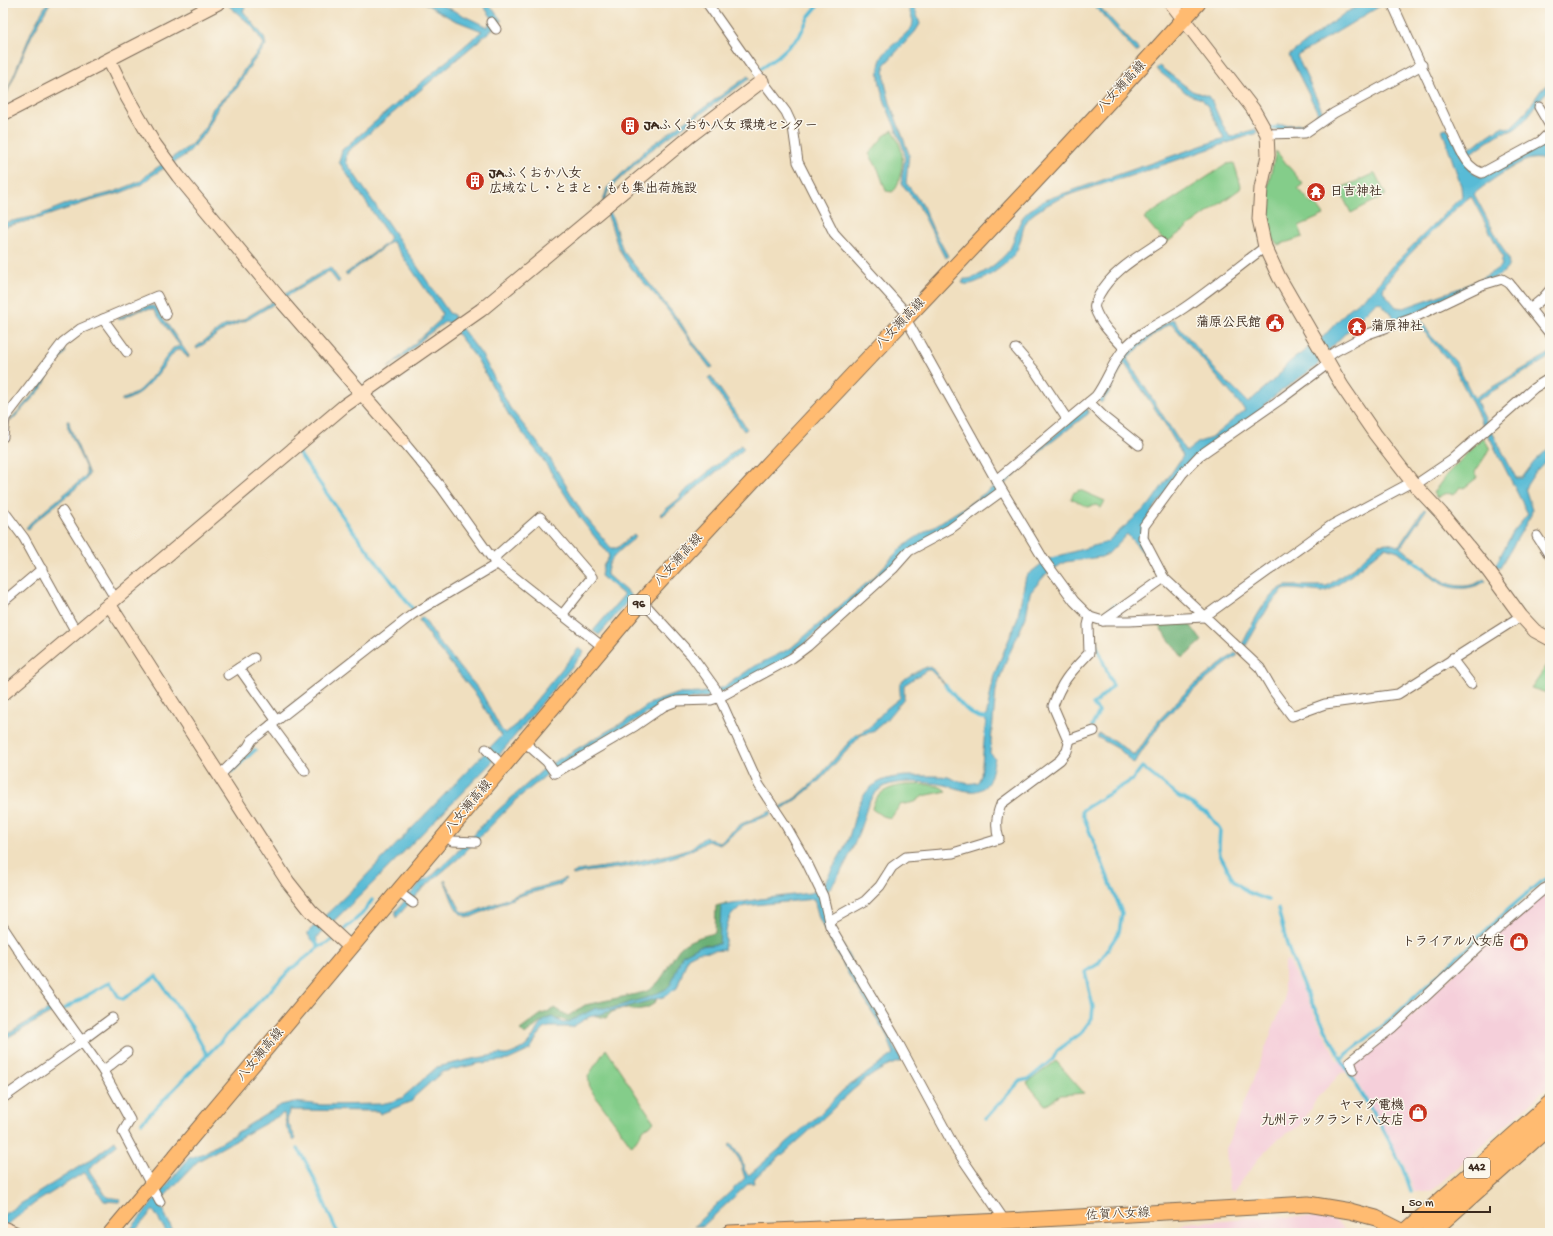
<svg xmlns="http://www.w3.org/2000/svg" width="1553" height="1236" font-family="'Gochi Hand','Klee One',sans-serif">
  <style>
    .built { fill: #f5cfda }
    .green { fill: #84cd8a; stroke: #607c54 }
    .forest { fill: #6bb076; stroke: #536d4a }
    .water { fill: #58bbd6; stroke: #4a727a; fill-rule: evenodd }
    .lines { fill: none; stroke-linecap: round; stroke-linejoin: round }
    .stream { stroke: #58bbd6; stroke-width: 3.5 }
    .street-casing { stroke: #7a6956; stroke-width: 11 }
    .secondary-casing { stroke: #7a6956; stroke-width: 15 }
    .primary-casing { stroke: #7a6956; stroke-width: 17 }
    .highway-casing { stroke: #7a6956; stroke-width: 19 }
    .street { stroke: #fff; stroke-width: 9 }
    .secondary { stroke: #ffe4c6; stroke-width: 13 }
    .primary { stroke: #ffbb71; stroke-width: 15 }
    .highway { stroke: #ffbb71; stroke-width: 17 }
    .labels { text-anchor: middle; dominant-baseline: central; stroke-width: 3; stroke-linejoin: round; paint-order: stroke }
    .shield { fill: #fbf7ec; stroke: #75685c; stroke-width: 1 }
    .shield-label { font-size: 12px; font-weight: bold; fill: #3b2a1e }
    .street-label { font-size: 13px; fill: #3b2a1e; stroke: #fbf7ec }
    .poi-label { font-size: 13px; font-weight: bold; fill: #3b2a1e; stroke: #fbf7ec; text-anchor: start }
  </style>
  <rect width="100%" height="100%" fill="#fbf7ec"/>
  <filter id="ink" filterUnits="userSpaceOnUse"><feTurbulence type="fractalNoise" baseFrequency=".025" numOctaves="2"/><feDisplacementMap in="SourceGraphic" scale="8" xChannelSelector="R" yChannelSelector="G"/><feConvolveMatrix kernelMatrix="1 2 1 2 8 2 1 2 1" color-interpolation-filters="sRGB"/></filter>
  <filter id="wash" filterUnits="userSpaceOnUse"><feTurbulence type="fractalNoise" baseFrequency=".012" numOctaves="4" result="noise"/><feDisplacementMap in="SourceGraphic" scale="16" xChannelSelector="R" yChannelSelector="G"/><feGaussianBlur stdDeviation="0.9" result="paint"/><feColorMatrix in="noise" values="0 0 0 0 0 0 0 0 0 0 0 0 0 0 0 0 0 1.4 0 .05"/><feComposite in="paint" operator="in"/></filter>
  <g filter="url(#wash)">
    <rect width="100%" height="100%" fill="#f0dfbf"/>
    <g class="built">
      <polygon points="1550,890 1550,1085 1431,1191 1414,1191 1405,1166 1352,1072 1341,1073 1318,1097 1300,1126 1278,1139 1257,1160 1234,1192 1229,1190 1226,1149 1284,1000 1284,962 1288,960 1337,1060 1353,1064 1415,1013 1430,996 1538,896"/>
      <polygon points="1274,1216 1333,1219 1347,1233 1172,1233 1175,1229 1185,1223"/>
    </g>
    <g class="green">
      <path d="M893 130C902 149 905 155 900 176 898 183 898 188 892 192L886 191 878 169 869 154 884 136Z"/>
      <path d="M1276 151 1303 184 1298 188 1312 204 1315 203 1324 215 1299 226 1303 237 1278 245C1255 223 1270 179 1276 151Z"/>
      <polygon points="1234,163 1241,186 1240,189 1166,243 1144,218 1227,164"/>
      <polygon points="1375,173 1386,195 1351,213 1339,189"/>
      <path d="M1483 437 1490 449 1475 472 1478 477 1464 488 1460 487 1454 495C1446 492 1443 494 1437 498L1433 493 1447 474Z"/>
      <polygon points="1080,490 1105,501 1101,508 1096,505 1088,507 1071,499 1073,493"/>
      <polygon points="1550,661 1550,694 1531,688"/>
      <path d="M905 785C918 785 937 782 947 791L923 796 915 802 900 805 891 818 882 816 872 809C875 792 890 787 905 785Z"/>
      <polygon points="606,1049 654,1122 644,1129 632,1146 590,1089 588,1076"/>
      <polygon points="1056,1061 1084,1093 1061,1095 1045,1105 1027,1083"/>
    </g>
    <g class="forest">
      <polygon points="1188,622 1202,641 1183,658 1157,624"/>
      <path d="M727 903 728 906 720 947 707 944 698 947 685 955 678 980 657 998 655 1003 647 1008 636 1010 623 1008 612 1012 606 1018 592 1015 572 1023 560 1019 541 1022 525 1035 520 1030 540 1015 555 1008 568 1016 585 1005 645 992C663 984 666 967 677 952 684 940 703 936 715 933L716 906Z"/>
    </g>
    <g class="water">
      <polygon points="47,3 50,3 32,35 3,102 32,30"/>
      <polygon points="235,3 247,3 243,11 264,37 266,45 247,70 237,88 219,105 206,132 187,154 150,177 143,184 120,193 87,202 40,218 3,227 3,223 37,216 64,205 114,192 141,181 149,173 191,145 205,128 213,108 233,88 245,68 264,44 252,26 229,6"/>
      <path d="M424 3H438L487 27 493 19 481 3H488L502 21 347 152 346 162 449 313 454 315V318L482 355 510 408 549 457 583 514 611 548H617L634 534 636 537C626 546 605 559 607 575L632 596 599 635 593 631 624 595 601 576 603 566 609 557 608 554 580 518 542 458 510 417 477 359 449 323 446 321 426 336 407 354 388 368 439 321 442 313 392 241 347 275 345 274 387 243 390 238 339 162 342 150 482 31 452 19Z"/>
      <path d="M907 3H913L920 24 915 32 884 65 885 83 890 103 909 154 906 183 922 204 933 229 948 256 945 258 919 206 902 184C900 172 907 162 904 151 898 127 869 82 882 57 887 48 904 37 912 27L913 21Z"/>
      <polygon points="1092,3 1096,3 1139,50 1136,52"/>
      <polygon points="1365,3 1385,3 1297,56 1325,117 1309,128 1276,130 1277,125 1307,124 1318,113 1289,55 1345,13"/>
      <path d="M1159 66 1192 91 1210 97 1221 122 1230 137 1256 129 1257 133C1214 147 1172 162 1130 176 1099 186 1062 193 1036 212 1017 225 1026 239 1013 256 1006 265 973 290 962 283L964 279C977 281 1003 259 1010 249 1015 240 1016 229 1021 220 1026 211 1037 205 1045 200L1224 138 1208 107 1202 99 1189 95 1156 69Z"/>
      <path d="M748 76 750 78 647 153 609 189 604 203 612 217 623 251 681 323 690 338 713 367 710 368C694 348 682 327 666 308 654 292 630 270 621 253 613 238 612 219 602 205L607 188 648 148Z"/>
      <path d="M1550 83V89C1536 100 1522 135 1502 132L1469 154 1467 150 1501 127 1510 128 1526 112 1541 90Z"/>
      <path d="M1447 128 1471 170 1481 178 1550 140V161C1543 159 1538 158 1531 159 1516 162 1486 184 1474 194L1508 258C1511 268 1505 271 1498 276L1397 321 1381 303 1376 302 1320 359 1317 366C1306 374 1266 399 1262 409L1190 461 1146 519 1147 552 1144 554 1127 534 1108 554 1101 557 1065 562 1046 574 1034 588 1030 593 1026 617 1006 661 996 690 990 753 995 758C992 768 992 782 983 788 972 796 956 787 945 785 930 782 898 780 885 786 867 795 866 813 860 829 852 852 839 881 821 898L822 904 902 1061C870 1069 844 1099 820 1121 798 1141 776 1161 753 1179L754 1183H749L703 1226H694L745 1178 739 1159 729 1145 731 1144 741 1158 745 1171 749 1175 820 1114 842 1091 894 1054 885 1032 850 977 824 929 819 918 814 899 745 906C724 913 727 930 724 950L698 952 688 957 677 988 663 997 589 1017 572 1027H549L544 1029 538 1036 530 1050 508 1060 481 1063 442 1072 414 1097 412 1101 380 1114 378 1111 289 1110 287 1121 296 1139 294 1141 287 1129 284 1113 198 1161 159 1202 174 1233H167L153 1210 133 1233 129 1231 189 1158 204 1153 281 1105 294 1102 322 1105 381 1104 394 1101 402 1098 437 1067 472 1059 500 1054C505 1056 508 1055 513 1053 518 1051 523 1049 527 1045 537 1035 536 1021 552 1017L563 1023 568 1022 596 1008H612L649 997 666 989 671 984 682 955 699 946 719 944 721 906 760 899 810 893 816 891 823 886C831 870 842 854 849 837 853 825 855 813 860 802 874 773 903 776 930 776 936 776 943 776 948 777 959 781 966 786 978 782L981 776 986 718 994 675 1017 620 1026 576 1048 559 1107 542 1150 504 1183 456 1165 424 1125 364 1124 363 1109 393 1101 403 1097 399 1122 357 1151 332 1173 319 1217 372 1248 403 1278 376 1288 363 1323 337 1348 310 1374 289 1392 266 1462 196 1461 186 1442 129ZM1471 196 1503 257 1501 262 1502 265C1480 284 1433 297 1404 308L1396 307 1383 291C1382 277 1456 207 1471 196ZM1169 324 1173 325 1245 410 1211 438 1199 442 1186 452 1127 359 1152 336Z"/>
      <polygon points="330,267 340,281 338,283 329,271 247,320 225,329 197,349 196,347 224,326 242,320"/>
      <path d="M146 306H154L157 309 189 356 188 358 181 349 175 351C161 368 145 397 122 401V399C143 395 160 365 173 348L180 346 153 309 140 310 119 320 118 318Z"/>
      <polygon points="1421,320 1431,336 1455,361 1474,398 1550,353 1550,356 1545,360 1476,401 1516,478 1522,478 1534,462 1550,447 1550,456 1536,471 1525,488 1532,510 1531,515 1500,568 1495,566 1513,532 1528,514 1454,367 1429,338 1418,322"/>
      <polygon points="65,350 66,352 52,369 42,388 11,421 10,420 40,387 50,368"/>
      <polygon points="711,376 747,429 744,431 708,378"/>
      <polygon points="1086,408 1089,413 1049,444 995,493 893,566 790,656 738,685 709,697 663,703 640,718 550,772 518,798 460,857 422,889 396,918 396,911 421,882 433,875 455,854 486,821 547,766 627,720 651,703 676,694 701,693 724,687 753,667 791,648 874,577 898,551 912,540 965,507 1005,479"/>
      <polygon points="67,421 69,421 70,427 89,474 85,481 32,524 29,529 26,528 31,522 86,476 86,469 68,428"/>
      <polygon points="741,445 744,449 662,516 660,514 681,497 680,495"/>
      <path d="M1424 509 1426 510 1401 547 1411 556 1417 559 1413 563 1398 551 1385 547 1350 576 1331 589 1323 592 1290 589 1283 590 1269 606 1245 647 1242 645C1251 627 1266 592 1286 586H1327L1353 568 1379 544 1388 543 1399 546Z"/>
      <path d="M1424 566C1439 583 1463 594 1484 579L1486 581C1463 595 1438 588 1422 568Z"/>
      <polygon points="423,617 437,640 481,692 501,729 505,733 514,727 579,648 584,652 499,755 371,885 319,935 316,939 318,941 315,943 308,935 308,932 359,883 501,736 477,696 433,642 419,620"/>
      <polygon points="1235,653 1238,655 1199,685 1161,722 1134,764 1119,749 1097,737 1099,734 1113,740 1135,756 1158,721 1190,688"/>
      <path d="M930 666 948 688 930 670H927L904 685V698L885 721 872 732 861 735 820 780 798 798 779 811 778 809 798 796 817 779 854 736 869 728 886 709 900 698C901 694 899 689 900 685 902 678 923 668 930 666Z"/>
      <path d="M771 811 772 814 744 825 720 845 707 841C680 860 642 865 610 869 598 871 585 871 574 875L572 874 577 871 624 864 667 855 691 848 706 836 709 839 720 842 741 824Z"/>
      <path d="M565 878 566 879 560 885 519 896 471 917C453 917 452 894 444 881L445 880 461 911 469 914 526 891 559 882Z"/>
      <polygon points="51,1008 53,1012 3,1040 3,1037"/>
      <polygon points="115,1141 118,1144 88,1169 107,1197 121,1199 119,1202 104,1201 85,1173 83,1173 35,1203 3,1228 3,1215 93,1158"/>
    </g>
    <g class="lines">
      <g class="stream">
        <polyline points="761,68 777,57 799,37 809,16 820,3"/>
        <polyline points="1268,129 1281,127"/>
        <polyline points="296,449 350,527 412,608"/>
        <polyline points="1411,559 1425,570"/>
        <polyline points="1102,615 1116,605"/>
        <path d="M945 685C957 698 970 721 989 718"/>
        <polyline points="1092,726 1099,712 1093,705 1113,686 1094,639"/>
        <polyline points="232,771 255,750"/>
        <polyline points="1278,909 1288,948 1305,990 1345,1066 1383,1129 1403,1168 1411,1191"/>
        <polyline points="340,933 362,914 372,900"/>
        <polyline points="314,939 319,947"/>
        <polyline points="64,1009 110,982 118,996 123,999 156,976 193,1029 207,1055"/>
        <polyline points="1342,1058 1390,1020 1509,909 1539,883 1550,877"/>
        <path d="M986 1118 1020 1081 1029 1079 1053 1059 1057 1051 1081 1033 1092 1018 1093 1007 1085 972 1098 964 1119 932 1122 913 1083 815 1082 811 1084 809 1132 780 1142 767 1179 797C1191 800 1196 810 1208 813L1220 829 1219 847 1220 855 1234 881 1247 892 1268 900"/>
        <polyline points="142,1122 290,970 319,947 328,943 335,937"/>
        <path d="M298 1149C316 1175 323 1205 338 1233"/>
      </g>
    </g>
  </g>
  <g filter="url(#ink)">
    <g class="lines">
      <g class="street-casing">
        <g id="street">
          <polyline points="707,3 752,67 786,112 793,127 798,162 834,233 909,316"/>
          <path d="M1392 3 1461 152C1466 162 1471 169 1482 173L1541 141 1550 132"/>
          <polyline points="491,22 496,29"/>
          <polyline points="1539,107 1550,126"/>
          <polyline points="1267,134 1305,133 1334,113 1422,65"/>
          <polyline points="1530,309 1542,299 1550,290"/>
          <polyline points="103,319 127,352"/>
          <polyline points="906,319 996,480 1044,560 1074,601 1090,617 1103,621 1130,621 1204,617 1332,525 1412,482"/>
          <path d="M1124 348C1114 337 1100 324 1095 309 1093 304 1097 300 1099 295 1113 270 1138 257 1161 241"/>
          <polyline points="1016,349 1035,371 1065,416 1066,421"/>
          <polyline points="1326,358 1336,351 1368,334 1411,319 1482,285 1502,279 1509,283 1550,334"/>
          <polyline points="1089,402 1105,418 1139,445"/>
          <polyline points="3,437 5,418 63,342 80,329 157,296 166,315"/>
          <polyline points="402,440 441,487 494,561"/>
          <path d="M996 480 1096 396C1107 381 1112 363 1124 349 1139 331 1165 321 1184 308 1212 289 1238 267 1265 247"/>
          <polyline points="1415,485 1452,460 1534,388 1550,378"/>
          <polyline points="3,510 24,538 76,632"/>
          <polyline points="62,511 115,598"/>
          <polyline points="1537,536 1550,556"/>
          <polyline points="1164,578 1260,668 1274,692 1292,716 1325,704 1398,694 1521,616"/>
          <polyline points="642,601 692,656 715,688 759,785 786,826 807,863 823,896 830,926 894,1035 955,1148 1005,1221"/>
          <polyline points="3,602 42,569"/>
          <polyline points="562,615 592,577 540,517 497,555 494,561 603,647"/>
          <polyline points="1103,621 1164,578 1143,538 1144,526 1182,474 1199,456 1281,399 1329,363"/>
          <polyline points="1452,659 1471,684"/>
          <polyline points="239,668 276,720"/>
          <polyline points="228,675 254,658"/>
          <polyline points="271,725 305,771"/>
          <polyline points="1068,740 1094,731"/>
          <polyline points="530,747 547,762 555,773 635,726 664,706 677,701 711,700 720,697 792,658 808,646 893,569 909,551 950,529 1002,491"/>
          <polyline points="486,749 497,760"/>
          <polyline points="219,776 248,747 252,740 413,614 497,564"/>
          <polyline points="452,841 476,842"/>
          <polyline points="405,897 413,903"/>
          <path d="M829 921 865 901 880 886 892 867 906 857 953 853 999 839C995 827 996 816 1001 804L1060 760 1067 751 1069 743 1053 706C1062 680 1071 672 1089 653L1088 625 1090 617"/>
          <polyline points="3,927 42,986 103,1071 130,1120 123,1132 160,1202"/>
          <polyline points="81,1041 112,1018"/>
          <polyline points="1353,1070 1350,1061 1392,1028 1501,926 1544,889 1550,886"/>
          <polyline points="103,1071 127,1052"/>
          <polyline points="3,1098 82,1042"/>
        </g>
      </g>
      <g class="secondary-casing">
        <g id="secondary">
          <polyline points="1171,3 1253,109 1267,134 1268,155 1261,188 1259,219 1265,247 1279,277 1342,386 1375,434 1412,482 1441,513 1489,572 1521,616 1535,631 1550,639"/>
          <polyline points="109,60 127,97 153,142 178,176 284,304 402,440"/>
          <polyline points="3,114 218,3"/>
          <polyline points="109,604 288,882 311,911 351,948"/>
          <polyline points="3,694 344,406 481,310 690,136 762,81"/>
          <polyline points="3,1228 15,1233"/>
        </g>
      </g>
      <g class="primary-casing">
        <g id="primary">
          <path d="M111 1233 642 601C825 399 1017 207 1198 3"/>
          <polyline points="729,1233 1005,1221 1308,1204 1350,1211 1376,1218 1406,1233"/>
        </g>
      </g>
      <g class="highway-casing">
        <g id="highway">
          <polyline points="1405,1233 1550,1104"/>
          <polyline points="1429,1233 1550,1125"/>
        </g>
      </g>
      <use href="#street" class="street"/>
      <use href="#secondary" class="secondary"/>
      <use href="#primary" class="primary"/>
      <use href="#highway" class="highway"/>
    </g>
  </g>
  <defs>
    <g id="building-disc" transform="scale(1)"><circle r="9.5" fill="#c8321e" stroke="#fbf7ec"/><path d="M-4-6H4V6H1V3H-1V6H-4ZM-2.5-4.3h1.7v1.8h-1.7ZM.8-4.3h1.7v1.8H.8ZM-2.5-1h1.7V.8h-1.7ZM.8-1h1.7V.8H.8Z" fill="#fff"/></g>
    <g id="temple-disc" transform="scale(1)"><circle r="9.5" fill="#c8321e" stroke="#fbf7ec"/><path d="M0-6L5-2H3V0L6.5 2.5H4V6H1.5V3h-3V6H-4V2.5H-6.5L-3 0V-2H-5Z" fill="#fff"/></g>
    <g id="civic-disc" transform="scale(1)"><circle r="9.5" fill="#c8321e" stroke="#fbf7ec"/><path d="M-.6-6.5H3V-4.5H.6V-3L4-1V1h2V6H-6V1h2V-1L-.6-3ZM-1.2 2.5V6h2.4V2.5Z" fill="#fff"/></g>
    <g id="shop-disc" transform="scale(1)"><circle r="9.5" fill="#c8321e" stroke="#fbf7ec"/><path d="M-5-2.5h2.3a2.7 3.5 0 0 1 5.4 0H5L5.5 6h-11ZM-1.5-2.5h3a1.5 2.3 0 0 0-3 0Z" fill="#fff"/></g>
  </defs>
  <g fill-rule="evenodd">
    <use href="#building-disc" x="630" y="126"/>
    <use href="#building-disc" x="475" y="181"/>
    <use href="#temple-disc" x="1316" y="192"/>
    <use href="#civic-disc" x="1275" y="323"/>
    <use href="#temple-disc" x="1357" y="327"/>
    <use href="#shop-disc" x="1519" y="942"/>
    <use href="#shop-disc" x="1418" y="1113"/>
  </g>
  <g class="labels">
    <g class="shield">
      <rect x="628" y="595" width="22" height="20" rx="3"/>
      <rect x="1464" y="1158" width="26" height="20" rx="3"/>
    </g>
    <g class="shield-label">
      <text x="639" y="605">96</text>
      <text x="1477" y="1168">442</text>
    </g>
    <g class="street-label">
      <text transform="translate(1122 87) rotate(-47)">八女瀬高線</text>
      <text transform="translate(901 324) rotate(-46)">八女瀬高線</text>
      <text transform="translate(679 560) rotate(-48)">八女瀬高線</text>
      <text transform="translate(469 807) rotate(-50)">八女瀬高線</text>
      <text transform="translate(261 1055) rotate(-50)">八女瀬高線</text>
      <text transform="translate(1118 1215) rotate(-3)">佐賀八女線</text>
    </g>
    <g class="poi-label">
      <text x="644" y="126">JAふくおか八女 環境センター</text>
      <text x="489" y="174">JAふくおか八女<tspan x="489" dy="15">広域なし・とまと・もも集出荷施設</tspan></text>
      <text x="1330" y="192">日吉神社</text>
      <text x="1261" y="323" text-anchor="end">蒲原公民館</text>
      <text x="1371" y="327">蒲原神社</text>
      <text x="1505" y="942" text-anchor="end">トライアル八女店</text>
      <text x="1404" y="1106" text-anchor="end">ヤマダ電機<tspan x="1404" dy="15">九州テックランド八女店</tspan></text>
    </g>
  </g>
  <rect width="1553" height="1236" fill="none" stroke="#fbf7ec" stroke-width="16"/>
  <path d="M1403 1206v6h87v-6" fill="none" stroke="#3b2a1e" stroke-width="2"/>
  <text x="1409" y="1206" font-size="12" fill="#3b2a1e" stroke="#fbf7ec" stroke-width="3" paint-order="stroke">50 m</text>
</svg>
